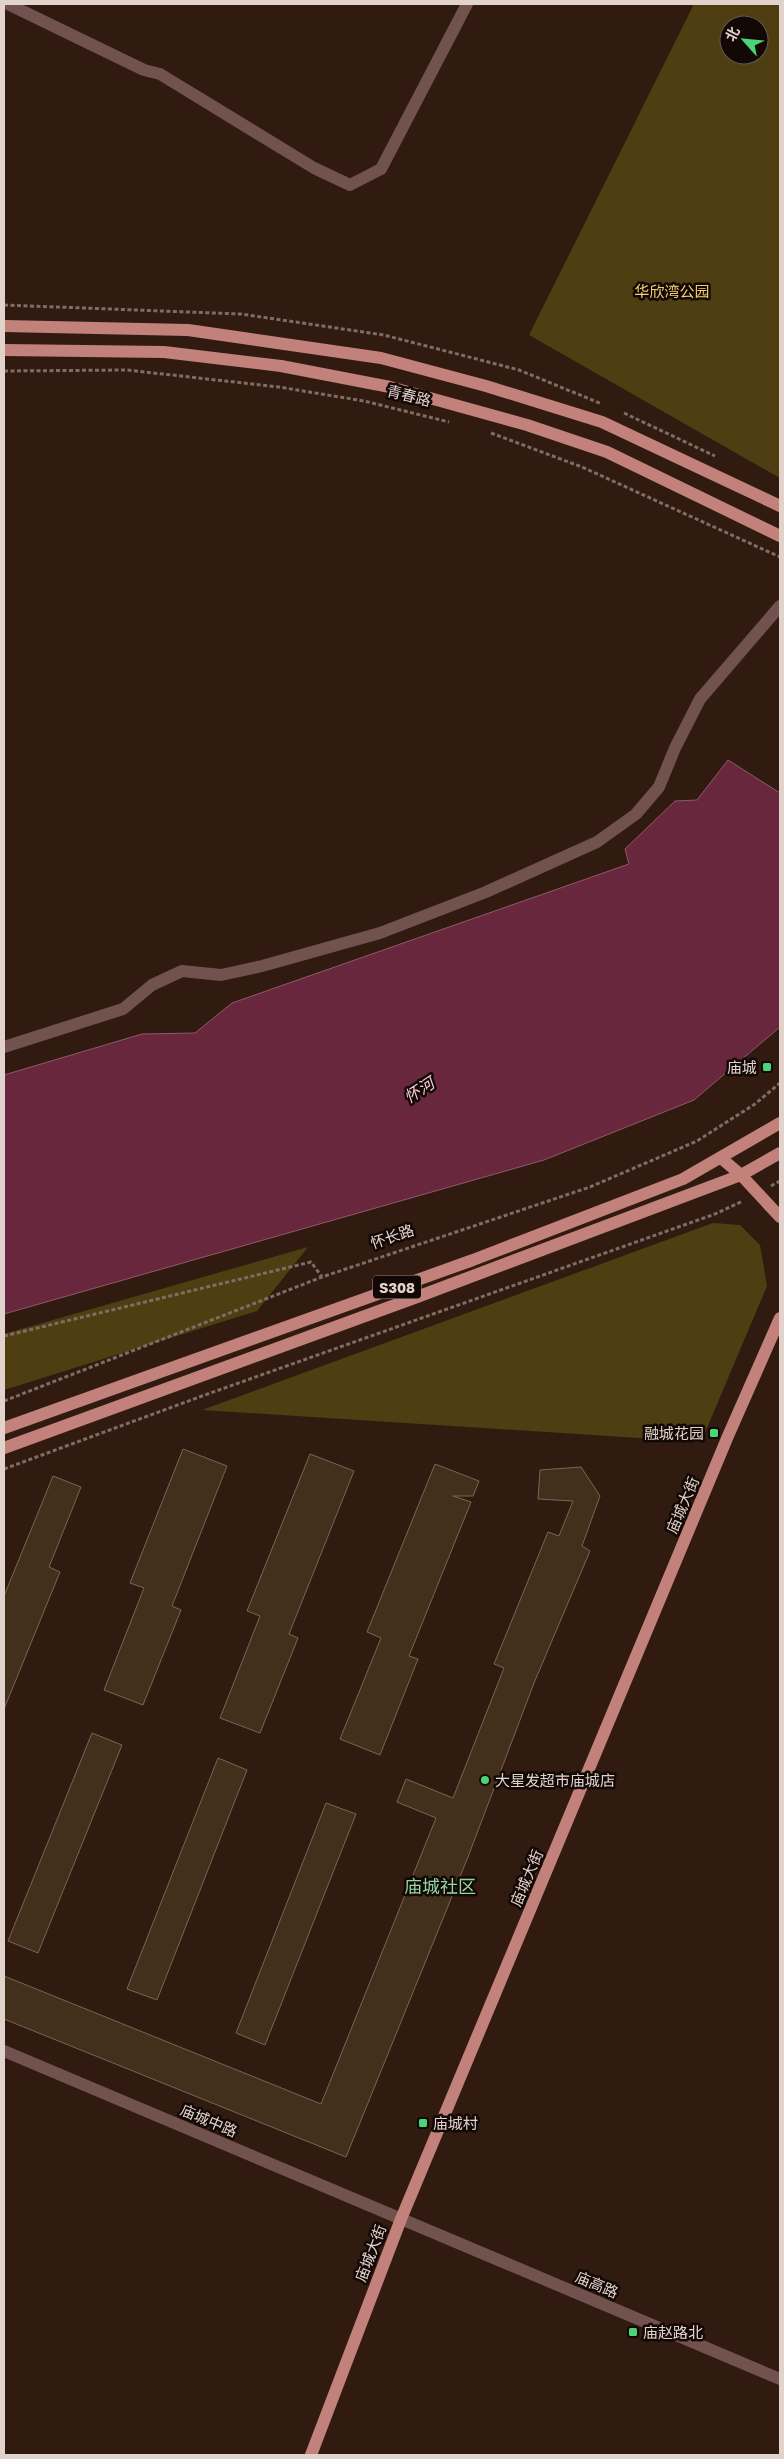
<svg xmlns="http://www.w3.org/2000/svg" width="784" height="2459" font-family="'Golos Text','Noto Sans SC',sans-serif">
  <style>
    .green { fill: #4f3e11; fill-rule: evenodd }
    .water { fill: #69273d; stroke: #8d5a68 }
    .building { fill: #422f1c; stroke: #7b6652 }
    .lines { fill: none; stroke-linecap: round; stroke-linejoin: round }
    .path { stroke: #806c64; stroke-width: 3; stroke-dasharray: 4 2.5; stroke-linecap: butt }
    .minor { stroke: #72524f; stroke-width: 12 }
    .major { stroke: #c3817c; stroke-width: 12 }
    .poi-dot { fill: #4ad677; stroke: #120805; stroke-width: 2 }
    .labels { text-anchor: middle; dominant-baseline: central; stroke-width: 5; stroke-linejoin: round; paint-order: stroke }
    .shield { fill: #120805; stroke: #a49590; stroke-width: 1 }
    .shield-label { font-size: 14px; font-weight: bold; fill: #e2d2cc }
    .park-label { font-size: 15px; fill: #f9d06c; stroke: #120805 }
    .street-label { font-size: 15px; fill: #e2d2cc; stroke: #120805 }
    .poi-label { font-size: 15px; fill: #e2d2cc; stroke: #120805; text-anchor: start }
    .water-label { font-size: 16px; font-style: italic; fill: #f8ccd7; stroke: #120805 }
    .quarter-label { font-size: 18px; fill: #92d5a0; stroke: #120805 }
  </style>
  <rect width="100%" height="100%" fill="#311b10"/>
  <g class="green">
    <path d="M694 4H780V478L529 335ZM729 25H759V55H729Z"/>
    <polygon points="713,1223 740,1225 760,1245 767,1286 701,1442 202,1410"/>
    <polygon points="308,1247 257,1311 4,1390 4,1334"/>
  </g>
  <polygon class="water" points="728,760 780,793 780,1027 694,1100 544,1160 4,1314 4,1075 142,1034 195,1033 232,1003 629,864 625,849 675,801 697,800"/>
  <g class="building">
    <polygon points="183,1449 227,1466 172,1606 181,1610 143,1705 104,1690 144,1588 130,1583"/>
    <polygon points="310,1454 354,1471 289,1634 298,1638 260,1733 220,1718 260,1616 247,1611"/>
    <polygon points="435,1464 479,1481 473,1496 453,1496 471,1502 409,1656 418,1659 380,1755 340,1739 381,1638 367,1632"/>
    <polygon points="581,1467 600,1496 582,1546 590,1551 534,1683 468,1857 346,2157 4,2019 4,1976 321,2104 436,1818 397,1802 406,1779 453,1798 504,1668 494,1664 548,1532 559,1536 573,1501 538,1499 540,1470"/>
    <polygon points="53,1476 81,1487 49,1567 60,1572 4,1709 4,1596"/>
    <polygon points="92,1733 122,1745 38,1953 8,1941"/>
    <polygon points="218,1758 247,1770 157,2000 127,1989"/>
    <polygon points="326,1803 356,1814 265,2045 236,2033"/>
  </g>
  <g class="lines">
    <g class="path">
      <polyline points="4,305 241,314 384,335 519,370 602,404"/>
      <polyline points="4,371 127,370 279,387 364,401 449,422"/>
      <polyline points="624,413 715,456"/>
      <polyline points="491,433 582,467 780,557"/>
      <polyline points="771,1186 780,1181"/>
      <polyline points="4,1336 311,1262 322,1277"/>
      <polyline points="4,1401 322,1277 590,1187 697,1141 755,1104 780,1083"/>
      <polyline points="4,1469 202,1396 715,1214 743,1201"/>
    </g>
    <g class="minor">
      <polyline points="8,4 144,70 160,74 314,168 350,185 381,169 467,4"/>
      <polyline points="4,1047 123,1009 152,985 182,971 221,975 262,966 380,933 486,892 597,842 636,814 659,787 675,748 700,699 780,606"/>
      <polyline points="4,2051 780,2379"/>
    </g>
    <g class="major">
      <polyline points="4,326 188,330 381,358 486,386 602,422 780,506"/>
      <polyline points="4,350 164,352 281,366 390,387 527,425 607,452 780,536"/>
      <polyline points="721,1158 741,1175 780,1217"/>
      <polyline points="4,1428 473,1260 683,1179 780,1123"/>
      <polyline points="4,1448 417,1297 741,1175 780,1153"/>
      <polyline points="311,2455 401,2219 728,1436 780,1318"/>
    </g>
  </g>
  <g class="poi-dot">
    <rect x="762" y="1062" width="10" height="10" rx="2.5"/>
    <rect x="709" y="1428" width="10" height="10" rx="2.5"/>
    <circle cx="485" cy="1780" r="5"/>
    <rect x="418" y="2118" width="10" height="10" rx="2.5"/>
    <rect x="628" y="2327" width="10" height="10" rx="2.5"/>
  </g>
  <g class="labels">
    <rect class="shield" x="373" y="1275.5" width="48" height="23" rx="4"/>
    <g class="shield-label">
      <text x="397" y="1287">S308</text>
    </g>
    <g class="park-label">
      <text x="672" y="291">华欣湾公园</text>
    </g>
    <g class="street-label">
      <text transform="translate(409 395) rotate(14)">青春路</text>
      <text transform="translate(392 1236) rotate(-19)">怀长路</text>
      <text transform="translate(682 1505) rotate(-67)">庙城大街</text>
      <text transform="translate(526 1878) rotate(-67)">庙城大街</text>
      <text transform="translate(209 2120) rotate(23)">庙城中路</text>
      <text transform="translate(370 2253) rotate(-69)">庙城大街</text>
      <text transform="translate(597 2284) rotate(23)">庙高路</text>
    </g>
    <g class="poi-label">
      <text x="757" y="1067" text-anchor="end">庙城</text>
      <text x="704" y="1433" text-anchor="end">融城花园</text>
      <text x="495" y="1780">大星发超市庙城店</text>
      <text x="433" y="2123">庙城村</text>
      <text x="643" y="2332">庙赵路北</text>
    </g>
    <g class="water-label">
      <text transform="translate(419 1090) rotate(-33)">怀河</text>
    </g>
    <g class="quarter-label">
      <text x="440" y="1886">庙城社区</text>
    </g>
  </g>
  <rect width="784" height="2459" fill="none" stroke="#e2d2cc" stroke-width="10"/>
  <g transform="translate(744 40) rotate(297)"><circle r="24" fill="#120805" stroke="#655955"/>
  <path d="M0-4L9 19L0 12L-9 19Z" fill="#4ad677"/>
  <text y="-8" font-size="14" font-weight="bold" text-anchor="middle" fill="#e2d2cc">北</text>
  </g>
</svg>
